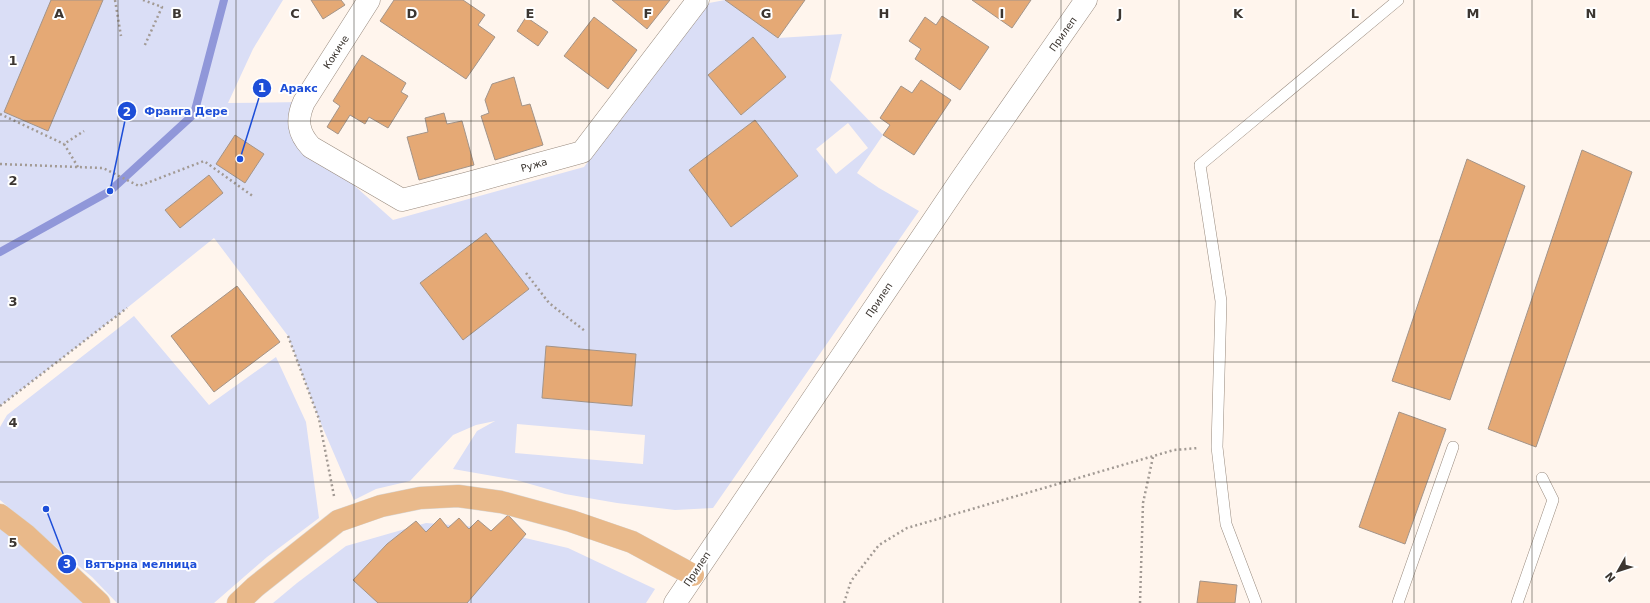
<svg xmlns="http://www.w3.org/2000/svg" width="1650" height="603" font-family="'DejaVu Sans',sans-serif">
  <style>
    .green { fill: #dadef6; fill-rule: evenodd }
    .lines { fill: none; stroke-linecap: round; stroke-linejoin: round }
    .stream { stroke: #9097d9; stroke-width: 8 }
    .building { fill: #e5a975; stroke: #a39489 }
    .lane-casing { stroke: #988a7e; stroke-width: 12 }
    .street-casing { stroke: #988a7e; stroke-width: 23 }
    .secondary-casing { stroke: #988a7e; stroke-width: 23 }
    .primary-casing { stroke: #d8d7d6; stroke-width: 23 }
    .path { stroke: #a29a94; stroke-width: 2.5; stroke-dasharray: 2 3; stroke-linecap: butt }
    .lane { stroke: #fff; stroke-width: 11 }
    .street { stroke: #fff; stroke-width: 22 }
    .secondary { stroke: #fff; stroke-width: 22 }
    .primary { stroke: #e9b98a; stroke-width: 22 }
    .grid { fill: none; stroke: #3c3631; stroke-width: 1; stroke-opacity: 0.55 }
    .labels { text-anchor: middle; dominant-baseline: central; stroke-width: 4; stroke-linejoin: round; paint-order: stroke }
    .street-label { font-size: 10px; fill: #3c3631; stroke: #fff }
    .grid-label { font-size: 13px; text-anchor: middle; font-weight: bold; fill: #3c3631; stroke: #fff; stroke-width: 4; stroke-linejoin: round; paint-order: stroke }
    .leader { fill: none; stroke: #1d4ed8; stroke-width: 1.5 }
    .callout-dot { fill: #1d4ed8; stroke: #fff; stroke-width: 1.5 }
    .mark-label { font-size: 12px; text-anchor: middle; font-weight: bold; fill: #fff }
    .callout-label { font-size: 11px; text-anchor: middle; font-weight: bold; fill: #1d4ed8; stroke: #fff; stroke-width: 4; stroke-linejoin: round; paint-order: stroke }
  </style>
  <rect width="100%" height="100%" fill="#fff5ed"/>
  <g class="green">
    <path d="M0 0H283L253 49 228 103 304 102 311 147 393 220 584 167 709 3 725 0 778 38 842 34 830 80 883 135 857 173 879 188 919 211 713 508 675 510 617 503 565 494 516 480 453 469 477 431 495 421 476 425 453 435 410 481 376 489 354 500 319 419 288 336 214 238 127 308 0 406ZM753 37 786 77 741 115 708 75ZM755 120 798 176 731 227 689 170ZM848 123 868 148 836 174 816 149ZM486 233 529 289 463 339 421 283ZM546 347 636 354 632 406 542 398ZM517 424 645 435 643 464 515 453Z"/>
    <polygon points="134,316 209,405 276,357 306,422 319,518 267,557 214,603 117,603 92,577 0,500 0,427 7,415"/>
    <polygon points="0,515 99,603 0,603"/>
    <polygon points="426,523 478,527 568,548 655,589 646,603 273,603 297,583 346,546"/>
  </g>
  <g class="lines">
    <polyline class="stream" points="0,252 110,191 194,114 224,0"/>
  </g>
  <g class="building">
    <polygon points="51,0 103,0 48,131 4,112"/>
    <polygon points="311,0 341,0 345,5 323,19"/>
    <polygon points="394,0 463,0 485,15 478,25 495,37 466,79 380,21"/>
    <polygon points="612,0 670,0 647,29"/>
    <polygon points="725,0 805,0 778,38"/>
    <polygon points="972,0 1031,0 1012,28"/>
    <polygon points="942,16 989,47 960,90 915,59 921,49 909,41 925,17 936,25"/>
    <polygon points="526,17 548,32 538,46 517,31"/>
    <polygon points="594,17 637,50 608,89 564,56"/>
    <polygon points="753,37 786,77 741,115 708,75"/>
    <polygon points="362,55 406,83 401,92 408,96 388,128 369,117 365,124 350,115 338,134 327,127 340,106 333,101"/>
    <polygon points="514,77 522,106 530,104 543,145 495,160 481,116 489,113 485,100 492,84"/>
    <polygon points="921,80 951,100 914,155 883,135 890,125 880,118 901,86 912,93"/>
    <polygon points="444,113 447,124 462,121 474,165 419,180 407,137 428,132 425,118"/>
    <polygon points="755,120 798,176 731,227 689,170"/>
    <polygon points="235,135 264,154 245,183 216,164"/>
    <polygon points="1582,150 1632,172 1536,447 1488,429"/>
    <polygon points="1467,159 1525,186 1450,400 1392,381"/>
    <polygon points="209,175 223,193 180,228 165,210"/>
    <polygon points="486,233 529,289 463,340 420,283"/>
    <polygon points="237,286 280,342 214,392 171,336"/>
    <polygon points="546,346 636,354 632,406 542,398"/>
    <polygon points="1399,412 1446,429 1405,544 1359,527"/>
    <polygon points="508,515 526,534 467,603 378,603 353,580 387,544 416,521 426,532 440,518 448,528 459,518 469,529 478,520 491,531"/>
    <polygon points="1200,581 1237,585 1235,603 1197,603"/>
  </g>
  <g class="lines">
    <g class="lane-casing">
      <g id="lane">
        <polyline points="1256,603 1226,524 1217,447 1221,301 1200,165 1398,0"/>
        <polyline points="1398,603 1453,447"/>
        <polyline points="1517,603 1553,500 1542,478"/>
      </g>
    </g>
    <g class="street-casing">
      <path id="street" d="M369 0 304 102C296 120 298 133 311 147L402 200 465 184 582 152 698 0"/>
    </g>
    <g class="secondary-casing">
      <polyline id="secondary" points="675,603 960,181 1086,0"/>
    </g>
    <g class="primary-casing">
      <g id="primary">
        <polyline points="0,515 26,535 99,603"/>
        <polyline points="238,603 255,587 338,521 381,506 420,498 458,496 501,502 571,521 632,542 693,575"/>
      </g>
    </g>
    <g class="path">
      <polyline points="115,0 121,36"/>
      <polyline points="143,0 162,7 144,47"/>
      <polyline points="0,114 64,144"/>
      <polyline points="0,164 103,168 139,186 204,161 254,197"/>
      <polyline points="78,167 64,144 84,131"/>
      <polyline points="526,273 549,303 585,331"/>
      <polyline points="288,336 319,419 334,496"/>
      <polyline points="0,406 127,308"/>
      <polyline points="844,603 851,581 879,545 907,528 1174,450 1198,448"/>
      <polyline points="1140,603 1143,503 1153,457"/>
    </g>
    <use href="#lane" class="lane"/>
    <use href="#street" class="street"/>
    <use href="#secondary" class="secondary"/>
    <use href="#primary" class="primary"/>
  </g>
  <path class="grid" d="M118 0V603M236 0V603M354 0V603M471 0V603M589 0V603M707 0V603M825 0V603M943 0V603M1061 0V603M1179 0V603M1296 0V603M1414 0V603M1532 0V603M0 121H1650M0 241H1650M0 362H1650M0 482H1650"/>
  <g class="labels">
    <g class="street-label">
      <text transform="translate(1063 34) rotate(-55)">Прилеп</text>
      <text transform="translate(336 52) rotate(-57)">Кокиче</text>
      <text transform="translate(534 165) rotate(-16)">Ружа</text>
      <text transform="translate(879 300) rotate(-56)">Прилеп</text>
      <text transform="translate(697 569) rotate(-56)">Прилеп</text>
    </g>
  </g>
  <g class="grid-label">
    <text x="59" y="18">A</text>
    <text x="177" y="18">B</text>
    <text x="295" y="18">C</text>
    <text x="412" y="18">D</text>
    <text x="530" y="18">E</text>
    <text x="648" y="18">F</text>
    <text x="766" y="18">G</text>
    <text x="884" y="18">H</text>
    <text x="1002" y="18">I</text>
    <text x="1120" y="18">J</text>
    <text x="1238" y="18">K</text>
    <text x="1355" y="18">L</text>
    <text x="1473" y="18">M</text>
    <text x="1591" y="18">N</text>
    <text x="13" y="65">1</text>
    <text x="13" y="185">2</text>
    <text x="13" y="306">3</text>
    <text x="13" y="427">4</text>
    <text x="13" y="547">5</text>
  </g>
  <path class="leader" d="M240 159L262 88M110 191L127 111M46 509L67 564"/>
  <g class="callout-dot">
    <circle cx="240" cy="159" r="4"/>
    <circle cx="110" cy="191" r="4"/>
    <circle cx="46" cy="509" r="4"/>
    <circle cx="262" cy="88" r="10"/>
    <circle cx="127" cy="111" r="10"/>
    <circle cx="67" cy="564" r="10"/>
  </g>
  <g class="mark-label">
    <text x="262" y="92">1</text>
    <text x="127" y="116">2</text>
    <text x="67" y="568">3</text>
  </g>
  <g class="callout-label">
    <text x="299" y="92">Аракс</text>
    <text x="186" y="115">Франга Дере</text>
    <text x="141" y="568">Вятърна мелница</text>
  </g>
  <g transform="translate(1618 571) rotate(231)" stroke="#ffffff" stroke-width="3" paint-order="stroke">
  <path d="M0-3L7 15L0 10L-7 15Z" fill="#3c3631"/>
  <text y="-6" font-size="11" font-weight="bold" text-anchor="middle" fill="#3c3631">N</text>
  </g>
</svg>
